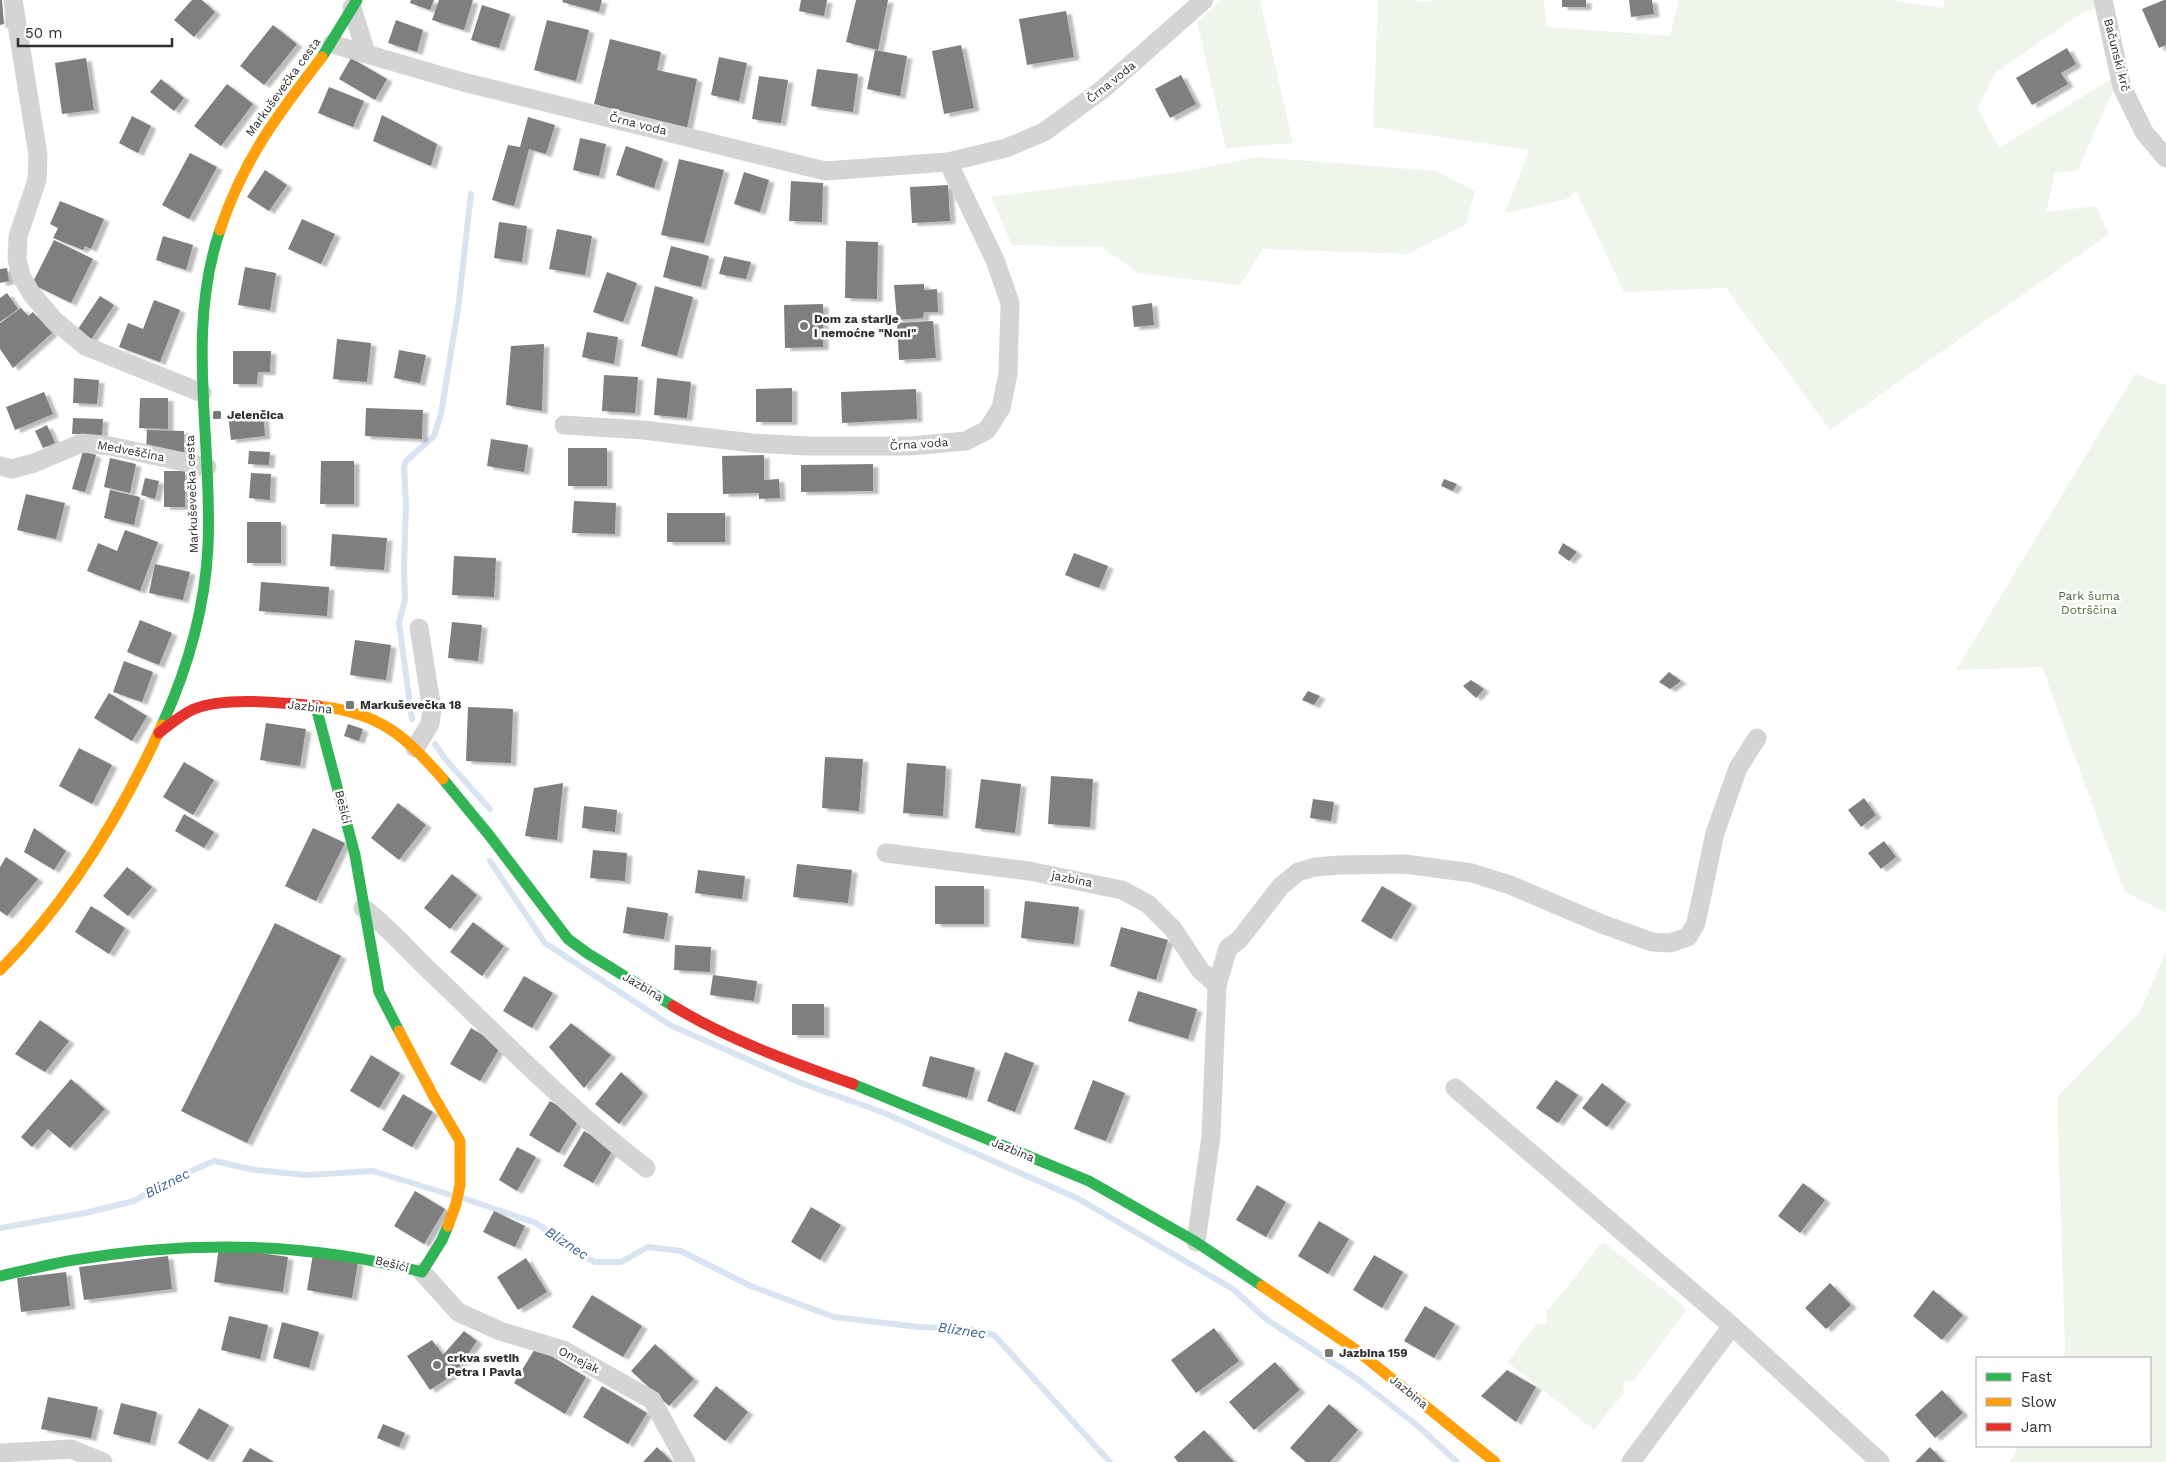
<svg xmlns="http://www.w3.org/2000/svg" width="2166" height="1462" font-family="'Work Sans',sans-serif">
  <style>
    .green { fill: #f0f5ec }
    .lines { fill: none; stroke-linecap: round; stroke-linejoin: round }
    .stream { stroke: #d8e4f2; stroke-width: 6 }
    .building { fill: #7f7f7f; filter: url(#shadow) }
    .street { stroke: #d4d4d4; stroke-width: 19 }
    .fast { stroke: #30b455; stroke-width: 11 }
    .slow { stroke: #ff9f0a; stroke-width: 11 }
    .jam { stroke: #e5322d; stroke-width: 11 }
    .poi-dot { fill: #787878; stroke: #fff; stroke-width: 2 }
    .labels { text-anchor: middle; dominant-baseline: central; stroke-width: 5; stroke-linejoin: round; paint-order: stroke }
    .street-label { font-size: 12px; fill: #2f2f2f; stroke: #fff }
    .poi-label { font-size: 12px; font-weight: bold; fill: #2f2f2f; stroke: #fff; text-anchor: start }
    .park-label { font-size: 12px; fill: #4a6c3a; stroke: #fff }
    .water-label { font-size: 14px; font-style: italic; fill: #396494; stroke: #fff }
  </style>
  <defs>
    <filter id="shadow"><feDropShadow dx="5.5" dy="3" stdDeviation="1" flood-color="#0004"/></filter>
  </defs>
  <rect width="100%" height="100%" fill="#fff"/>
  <g class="green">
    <polygon points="1221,0 1260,0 1293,143 1226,148 1197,22"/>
    <polygon points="1378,0 1416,0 1418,2 1434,0 1543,0 1548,27 1670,36 1679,0 1890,0 1943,8 1945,0 2103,0 2105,5 2082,13 1995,73 1978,108 1999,148 2121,73 2078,170 2055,173 2046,212 2096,206 2109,234 1830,430 1726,288 1624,292 1576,191 1567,199 1505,213 1529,150 1373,127"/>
    <polygon points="1257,157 1436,171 1475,191 1466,224 1408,254 1263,249 1240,285 1138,273 1102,247 1012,245 991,197 1182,172"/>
    <polygon points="2135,374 2166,385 2166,913 2124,891 2042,667 1956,670"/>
    <polygon points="2166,951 2166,1462 2010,1462 2018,1446 2150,1446 2150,1358 2062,1358 2065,1351 2057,1097 2140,1012"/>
    <polygon points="1605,1243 1683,1305 1685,1312 1634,1380 1623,1382 1624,1393 1594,1430 1507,1362 1536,1325 1547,1323 1546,1312 1574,1279 1600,1244"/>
  </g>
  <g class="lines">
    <g class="stream">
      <polyline points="412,719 399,623 405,599 404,569 406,504 404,467 406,461 434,436 441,414 458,309 471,194"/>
      <polyline points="435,744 446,760 490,809"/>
      <polyline points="490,861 545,943 670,1025 801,1083 882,1112 1077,1198 1233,1289 1266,1319 1356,1378 1418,1426 1457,1462"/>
      <polyline points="463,1198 536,1223 583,1256 595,1262 621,1262 648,1247 681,1251 751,1286 834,1317 919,1327 969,1329 994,1335 1110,1462"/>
      <polyline points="0,1228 85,1213 134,1201 170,1180 214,1161 255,1170 306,1175 373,1171 451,1195"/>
    </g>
  </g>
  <g class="building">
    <polygon points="0,0 2,0 4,24 0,25"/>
    <polygon points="192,0 202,0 215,12 194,37 174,20"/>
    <polygon points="411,0 434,0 430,10 410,3"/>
    <polygon points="439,0 473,0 464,30 432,20"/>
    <polygon points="563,0 602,0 599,12 562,2"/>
    <polygon points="801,0 827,0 824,16 799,11"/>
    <polygon points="856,0 888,0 878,50 846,42"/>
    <rect x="1562" y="0" width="24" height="7"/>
    <polygon points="1629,0 1652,0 1654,14 1631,17"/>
    <polygon points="2164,0 2166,0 2166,45 2159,48 2142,9"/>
    <polygon points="482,5 510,14 499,48 471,40"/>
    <polygon points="1066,11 1074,57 1027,65 1019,19"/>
    <polygon points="396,20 423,30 417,52 388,43"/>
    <polygon points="547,20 589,30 576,81 534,70"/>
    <polygon points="273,25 297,44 264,85 240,66"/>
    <polygon points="610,39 661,52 657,70 697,79 687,128 594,104"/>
    <polygon points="961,45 974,108 944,114 932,51"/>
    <polygon points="2067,48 2076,64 2061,73 2068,84 2032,105 2016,78"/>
    <polygon points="875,50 907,56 900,96 867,89"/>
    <polygon points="719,57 747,63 739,101 711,95"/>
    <polygon points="86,58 94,110 62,114 55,63"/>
    <polygon points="351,58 387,79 375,100 339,79"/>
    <polygon points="817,69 858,74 853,112 811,106"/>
    <polygon points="1181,75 1196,104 1170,118 1155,89"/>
    <polygon points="759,76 788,80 781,123 752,119"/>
    <polygon points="161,79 184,98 174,111 150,92"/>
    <polygon points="227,84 253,104 221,146 194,126"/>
    <polygon points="329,87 364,101 353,127 318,113"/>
    <polygon points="382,115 437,144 431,166 373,141"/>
    <polygon points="132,116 151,126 138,153 119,143"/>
    <polygon points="528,117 555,125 546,154 529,149 514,206 492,200 508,145 520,147"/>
    <polygon points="580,138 606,144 599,176 573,170"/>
    <polygon points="626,146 663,159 654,188 616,175"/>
    <polygon points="190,153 217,167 189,219 162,205"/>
    <polygon points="679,159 724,170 704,243 661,235"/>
    <polygon points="265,170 287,185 269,211 247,197"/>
    <polygon points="744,172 769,180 760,212 734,204"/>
    <polygon points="791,181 823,183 822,222 789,221"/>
    <polygon points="948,185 950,221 912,223 910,187"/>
    <polygon points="60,201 104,219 91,249 85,246 83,250 53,238 58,228 50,224"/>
    <polygon points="302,219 335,234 321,264 288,249"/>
    <polygon points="499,222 527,226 522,262 494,258"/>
    <polygon points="557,229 592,236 585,275 549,269"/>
    <polygon points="163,236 193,245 186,270 156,260"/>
    <polygon points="54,240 93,259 71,303 32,284"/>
    <polygon points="846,241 878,242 877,299 845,298"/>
    <polygon points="671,246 709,256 701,287 663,277"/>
    <polygon points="724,256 751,262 746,279 719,274"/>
    <polygon points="245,267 276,273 270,310 238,305"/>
    <polygon points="7,268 9,281 0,283 0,269"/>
    <polygon points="607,272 637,283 623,322 593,312"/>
    <polygon points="924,284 924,290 937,289 938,312 924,312 923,318 897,320 894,285"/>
    <polygon points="655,286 693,297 677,356 641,346"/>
    <polygon points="7,293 18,309 0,322 0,298"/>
    <polygon points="100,296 114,305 90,341 76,332"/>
    <polygon points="154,300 180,310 160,362 119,347 128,323 143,329"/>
    <polygon points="1152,303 1154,325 1134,327 1132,306"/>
    <polygon points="823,304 823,347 785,348 784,305"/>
    <polygon points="21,308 28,316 33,312 52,333 13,368 0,349 0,323"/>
    <polygon points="933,321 936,358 899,360 897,323"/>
    <polygon points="587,332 618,337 614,364 582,357"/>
    <polygon points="337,339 371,343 367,382 333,379"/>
    <polygon points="544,344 542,411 506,405 511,346"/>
    <polygon points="399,350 426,355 420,383 394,378"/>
    <polygon points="233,351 271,351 270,372 258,372 257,384 233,384"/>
    <polygon points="604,375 638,377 635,413 602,411"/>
    <polygon points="74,378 99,380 97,404 73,403"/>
    <polygon points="657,378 691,382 687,418 654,415"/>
    <polygon points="792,388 792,422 756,422 756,389"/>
    <polygon points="916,389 917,419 842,423 841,392"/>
    <polygon points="44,392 53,414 15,430 6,407"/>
    <polygon points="140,398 168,398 168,429 139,428"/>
    <polygon points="366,408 423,410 422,439 365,436"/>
    <polygon points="263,411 265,436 231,440 228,414"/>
    <polygon points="73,418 103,419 102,435 72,434"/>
    <polygon points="47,425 55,443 43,448 35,431"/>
    <polygon points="147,430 184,431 184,452 146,451"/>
    <polygon points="491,439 528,445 524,472 487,466"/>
    <rect x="568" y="448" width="39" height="38"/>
    <polygon points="83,451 96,455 85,492 72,489"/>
    <polygon points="249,451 270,452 269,465 248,464"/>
    <polygon points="764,455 764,480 779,479 780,498 759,499 759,493 723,494 722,456"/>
    <polygon points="110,458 136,464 130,493 104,487"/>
    <polygon points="321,461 354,461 354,504 320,504"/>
    <polygon points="873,464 873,491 801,492 801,465"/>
    <rect x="164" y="471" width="21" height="36"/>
    <polygon points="251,473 271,474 270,500 249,498"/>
    <polygon points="145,478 159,481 155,499 141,495"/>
    <polygon points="1444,479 1457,484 1453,491 1441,486"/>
    <polygon points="110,490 140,497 134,525 104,518"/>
    <polygon points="26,494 65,503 56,539 17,530"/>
    <polygon points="574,501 616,503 615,534 572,533"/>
    <rect x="667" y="513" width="58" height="29"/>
    <rect x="247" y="522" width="34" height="41"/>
    <polygon points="125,530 158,542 140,591 87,571 98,543 117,551"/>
    <polygon points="332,534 387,538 384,570 330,566"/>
    <polygon points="1563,543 1577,552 1569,561 1558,553"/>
    <polygon points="1074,553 1108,566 1099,588 1065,575"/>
    <polygon points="454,556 496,558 494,597 452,595"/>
    <polygon points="155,564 190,572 183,600 149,593"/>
    <polygon points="261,582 329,587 327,616 259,611"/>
    <polygon points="140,620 172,633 159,665 127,652"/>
    <polygon points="452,622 482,625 478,661 448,658"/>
    <polygon points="355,640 391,645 386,680 350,675"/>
    <polygon points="124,661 153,672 142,702 113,692"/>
    <polygon points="1669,672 1681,681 1670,689 1659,682"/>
    <polygon points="1471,680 1484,689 1476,698 1463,686"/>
    <polygon points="1308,691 1320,696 1314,705 1302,700"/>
    <polygon points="109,693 147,716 132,741 94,718"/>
    <polygon points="468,707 513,709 511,763 466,761"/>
    <polygon points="266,723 306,729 300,766 260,760"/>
    <polygon points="348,724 363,729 359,741 344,736"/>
    <polygon points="79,748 112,765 92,804 59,786"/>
    <polygon points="825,757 863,759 859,811 822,808"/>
    <polygon points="184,762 214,780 193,815 163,797"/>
    <polygon points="907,763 946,766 943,816 903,813"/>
    <polygon points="1051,776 1093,779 1090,827 1048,824"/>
    <polygon points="981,779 1021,784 1015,833 975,828"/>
    <polygon points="563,783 557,840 525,836 534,788"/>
    <polygon points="1864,798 1876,815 1861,827 1848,810"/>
    <polygon points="1313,799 1334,802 1331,821 1310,818"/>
    <polygon points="398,803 426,825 399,860 371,838"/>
    <polygon points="584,806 617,810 615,832 582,828"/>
    <polygon points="184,814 214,832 204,848 175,831"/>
    <polygon points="34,828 66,851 54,870 24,852"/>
    <polygon points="313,828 345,843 316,901 285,886"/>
    <polygon points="1884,841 1896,857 1881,869 1868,853"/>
    <polygon points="593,850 627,853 625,881 590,878"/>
    <polygon points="6,857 38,879 7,916 0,911 0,867"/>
    <polygon points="797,864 852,870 848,903 793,897"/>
    <polygon points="127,867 152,887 128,916 103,896"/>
    <polygon points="698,870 745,876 742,899 695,893"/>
    <polygon points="452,874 477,895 450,929 424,908"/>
    <rect x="935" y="886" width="49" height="38"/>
    <polygon points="1382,886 1412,904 1391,939 1361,921"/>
    <polygon points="1025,901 1079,907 1074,944 1021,938"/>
    <polygon points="91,906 125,928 109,954 75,932"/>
    <polygon points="627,907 668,913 664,939 623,933"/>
    <polygon points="473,922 504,946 482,976 450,952"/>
    <polygon points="275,923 341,956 247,1143 181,1111"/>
    <polygon points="1121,927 1168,940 1156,980 1110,966"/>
    <polygon points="675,945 711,947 710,972 674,970"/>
    <polygon points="713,975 757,981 754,1001 710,995"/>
    <polygon points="524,976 553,993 532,1028 503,1011"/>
    <polygon points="1138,991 1197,1009 1188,1039 1128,1021"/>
    <rect x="792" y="1004" width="32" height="31"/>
    <polygon points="40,1020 69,1041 45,1072 15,1054"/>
    <polygon points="571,1023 611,1055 584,1088 549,1047"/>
    <polygon points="471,1028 501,1046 480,1081 450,1064"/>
    <polygon points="1005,1052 1034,1063 1015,1112 987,1101"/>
    <polygon points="371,1055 400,1073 379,1108 350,1091"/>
    <polygon points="930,1056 975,1068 967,1098 922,1086"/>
    <polygon points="621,1072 643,1093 619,1124 595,1104"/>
    <polygon points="71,1079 105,1109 70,1148 48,1129 32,1147 21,1137"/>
    <polygon points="1093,1080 1125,1093 1106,1141 1074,1129"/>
    <polygon points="1556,1080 1578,1095 1558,1123 1536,1108"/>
    <polygon points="1602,1083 1626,1102 1607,1127 1582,1108"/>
    <polygon points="403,1094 433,1112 412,1147 382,1130"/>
    <polygon points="550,1101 580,1118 559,1153 529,1135"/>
    <polygon points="584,1131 614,1148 593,1183 563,1166"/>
    <polygon points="517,1147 536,1157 517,1191 499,1180"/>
    <polygon points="1803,1183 1825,1200 1800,1233 1778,1216"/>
    <polygon points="1257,1185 1286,1202 1266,1237 1236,1220"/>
    <polygon points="415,1191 445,1209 424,1244 394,1226"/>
    <polygon points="811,1207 841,1225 820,1260 791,1242"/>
    <polygon points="494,1211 525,1226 515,1247 483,1232"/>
    <polygon points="1319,1221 1349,1239 1328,1274 1298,1256"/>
    <polygon points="219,1247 288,1257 283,1292 214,1282"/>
    <polygon points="313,1254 358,1262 352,1298 307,1290"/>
    <polygon points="1374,1255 1403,1272 1382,1308 1353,1290"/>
    <polygon points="168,1256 172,1289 84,1300 79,1267"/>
    <polygon points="526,1258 547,1292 518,1310 497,1277"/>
    <polygon points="66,1272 70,1306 21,1312 17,1278"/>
    <polygon points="1830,1283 1851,1305 1826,1329 1805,1308"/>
    <polygon points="1933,1290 1963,1315 1942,1340 1913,1316"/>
    <polygon points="592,1295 642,1326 623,1357 572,1327"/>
    <polygon points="1425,1306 1455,1324 1434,1358 1404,1341"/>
    <polygon points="229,1316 268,1325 260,1359 221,1350"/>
    <polygon points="282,1322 319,1332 309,1368 273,1358"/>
    <polygon points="1214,1328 1239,1361 1196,1393 1171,1360"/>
    <polygon points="464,1331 477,1341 454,1374 430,1390 407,1356 432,1340 443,1355"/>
    <polygon points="655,1344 694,1379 669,1406 631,1371"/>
    <polygon points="536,1347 586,1377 565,1414 514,1383"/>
    <polygon points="1275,1362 1300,1390 1254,1430 1229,1402"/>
    <polygon points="1507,1370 1536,1387 1516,1422 1481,1396"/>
    <polygon points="602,1386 647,1413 628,1444 583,1417"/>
    <polygon points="716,1386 748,1412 725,1441 693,1416"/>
    <polygon points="1942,1390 1963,1413 1935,1438 1915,1415"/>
    <polygon points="48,1397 98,1407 91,1438 41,1429"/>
    <polygon points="121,1403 157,1412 150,1443 113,1434"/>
    <polygon points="1329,1404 1358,1430 1330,1462 1306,1462 1290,1448"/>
    <polygon points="199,1408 229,1425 208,1460 178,1443"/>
    <polygon points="383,1424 405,1433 399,1447 377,1438"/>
    <polygon points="1204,1430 1234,1462 1178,1462 1174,1457"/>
    <polygon points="657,1447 672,1462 643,1462"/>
    <polygon points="1930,1447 1944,1462 1915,1462"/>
    <polygon points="250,1448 274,1462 242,1462"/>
  </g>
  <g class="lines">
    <g class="street">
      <polyline points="13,0 38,155 37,180 18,236 17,259 21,276 31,293 53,319 85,346 202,393"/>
      <polyline points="2103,0 2122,87 2144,132 2166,158"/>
      <polyline points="352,8 366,53"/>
      <polyline points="332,44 463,82 825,171 948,162 1006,148 1044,132 1103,89 1204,0"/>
      <polyline points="564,425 643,430 752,443 808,446 910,446 966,441 987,430 1001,408 1008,374 1010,303 995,260 948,162"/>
      <polyline points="0,466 12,469 34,463 82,443 110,446 207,467"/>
      <polyline points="415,748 430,724 432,710 419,628"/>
      <polyline points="886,853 1029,871 1122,890 1148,904 1173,929 1200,970 1217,985"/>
      <path d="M363 908C390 928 411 954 435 976 504 1042 570 1110 646 1168"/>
      <polyline points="1455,1088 1732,1326 1631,1462"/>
      <polyline points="1196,1242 1211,1136 1217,985 1228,948 1239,940 1281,886 1298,872 1315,867 1340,865 1405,864 1472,873 1510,885 1602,924 1652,942 1670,943 1688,937 1696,923 1715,833 1738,768 1757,738"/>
      <polyline points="422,1272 458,1312 500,1331 563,1350 652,1400 686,1462"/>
      <polyline points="1732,1326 1880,1462"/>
      <polyline points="0,1453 71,1449 103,1462"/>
    </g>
    <g class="fast">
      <polyline points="322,57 357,0"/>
      <polyline points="316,707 355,855 379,992 399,1031"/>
      <path d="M162 725C188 668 205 609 208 546 213 440 185 333 220 230"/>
      <polyline points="443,779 489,835 568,939 587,953 673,1006"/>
      <polyline points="853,1084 1089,1181 1196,1242 1262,1286"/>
      <path d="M0 1276C25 1271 49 1264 74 1260 191 1240 307 1242 422 1272L442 1240 448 1226"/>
    </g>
    <g class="slow">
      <path d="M220 230C243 160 278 114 322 57"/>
      <path d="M318 706C380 713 403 734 443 779"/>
      <path d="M0 970C70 900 121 815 162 725"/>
      <polyline points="399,1031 434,1097 460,1141 460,1185 456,1204 448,1226"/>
      <polyline points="1262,1286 1355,1349 1495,1462"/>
    </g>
    <g class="jam">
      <path d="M159 733C170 724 181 715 194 709 225 696 284 703 318 706"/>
      <path d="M673 1006C729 1040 791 1062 853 1084"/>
    </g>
  </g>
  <g class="poi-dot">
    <circle cx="804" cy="326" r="5"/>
    <rect x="212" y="410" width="10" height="10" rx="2.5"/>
    <rect x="345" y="700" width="10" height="10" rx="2.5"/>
    <rect x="1324" y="1348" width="10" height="10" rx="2.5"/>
    <circle cx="437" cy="1365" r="5"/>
  </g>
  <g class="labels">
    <g class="street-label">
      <text transform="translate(2117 55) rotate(76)">Bačunski krč</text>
      <text transform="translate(1111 82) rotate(-39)">Črna voda</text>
      <text transform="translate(283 87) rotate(-54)">Markuševečka cesta</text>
      <text transform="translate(638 124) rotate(14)">Črna voda</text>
      <text transform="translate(919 444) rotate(-4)">Črna voda</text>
      <text transform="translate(131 451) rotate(11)">Medveščina</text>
      <text transform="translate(192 494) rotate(-92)">Markuševečka cesta</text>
      <text transform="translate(310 707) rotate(7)">Jazbina</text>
      <text transform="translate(343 807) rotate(76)">Bešići</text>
      <text transform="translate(1072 879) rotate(11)">jazbina</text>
      <text transform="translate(643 987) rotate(31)">Jazbina</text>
      <text transform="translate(1013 1150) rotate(22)">Jazbina</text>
      <text transform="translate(392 1264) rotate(14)">Bešići</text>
      <text transform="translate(579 1360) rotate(27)">Omejak</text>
      <text transform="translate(1409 1392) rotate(39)">Jazbina</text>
    </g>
    <g class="poi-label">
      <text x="814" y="319">Dom za starije<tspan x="814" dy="14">i nemoćne "Noni"</tspan></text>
      <text x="227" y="415">Jelenčica</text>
      <text x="360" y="705">Markuševečka 18</text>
      <text x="1339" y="1353">Jazbina 159</text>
      <text x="447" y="1358">crkva svetih<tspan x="447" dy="14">Petra i Pavla</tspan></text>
    </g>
    <g class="park-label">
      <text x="2089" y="596">Park šuma<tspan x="2089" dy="14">Dotrščina</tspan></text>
    </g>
    <g class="water-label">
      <text transform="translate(167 1183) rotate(-27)">Bliznec</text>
      <text transform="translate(567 1243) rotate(33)">Bliznec</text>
      <text transform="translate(962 1330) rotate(8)">Bliznec</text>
    </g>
  </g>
  <rect x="1976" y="1357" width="175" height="90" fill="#ffffff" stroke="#acacac"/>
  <rect x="1986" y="1373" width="25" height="8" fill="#30b455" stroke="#acacac"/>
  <text x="2021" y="1382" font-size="15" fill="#2f2f2f">Fast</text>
  <rect x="1986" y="1398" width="25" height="8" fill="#ff9f0a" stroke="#acacac"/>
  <text x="2021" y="1407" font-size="15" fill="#2f2f2f">Slow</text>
  <rect x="1986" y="1423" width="25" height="8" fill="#e5322d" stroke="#acacac"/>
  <text x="2021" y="1432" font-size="15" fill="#2f2f2f">Jam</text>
  <path d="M18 38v8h154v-8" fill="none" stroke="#2f2f2f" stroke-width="2.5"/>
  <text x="25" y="38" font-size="15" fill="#2f2f2f" stroke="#ffffff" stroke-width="4" paint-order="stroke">50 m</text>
</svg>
